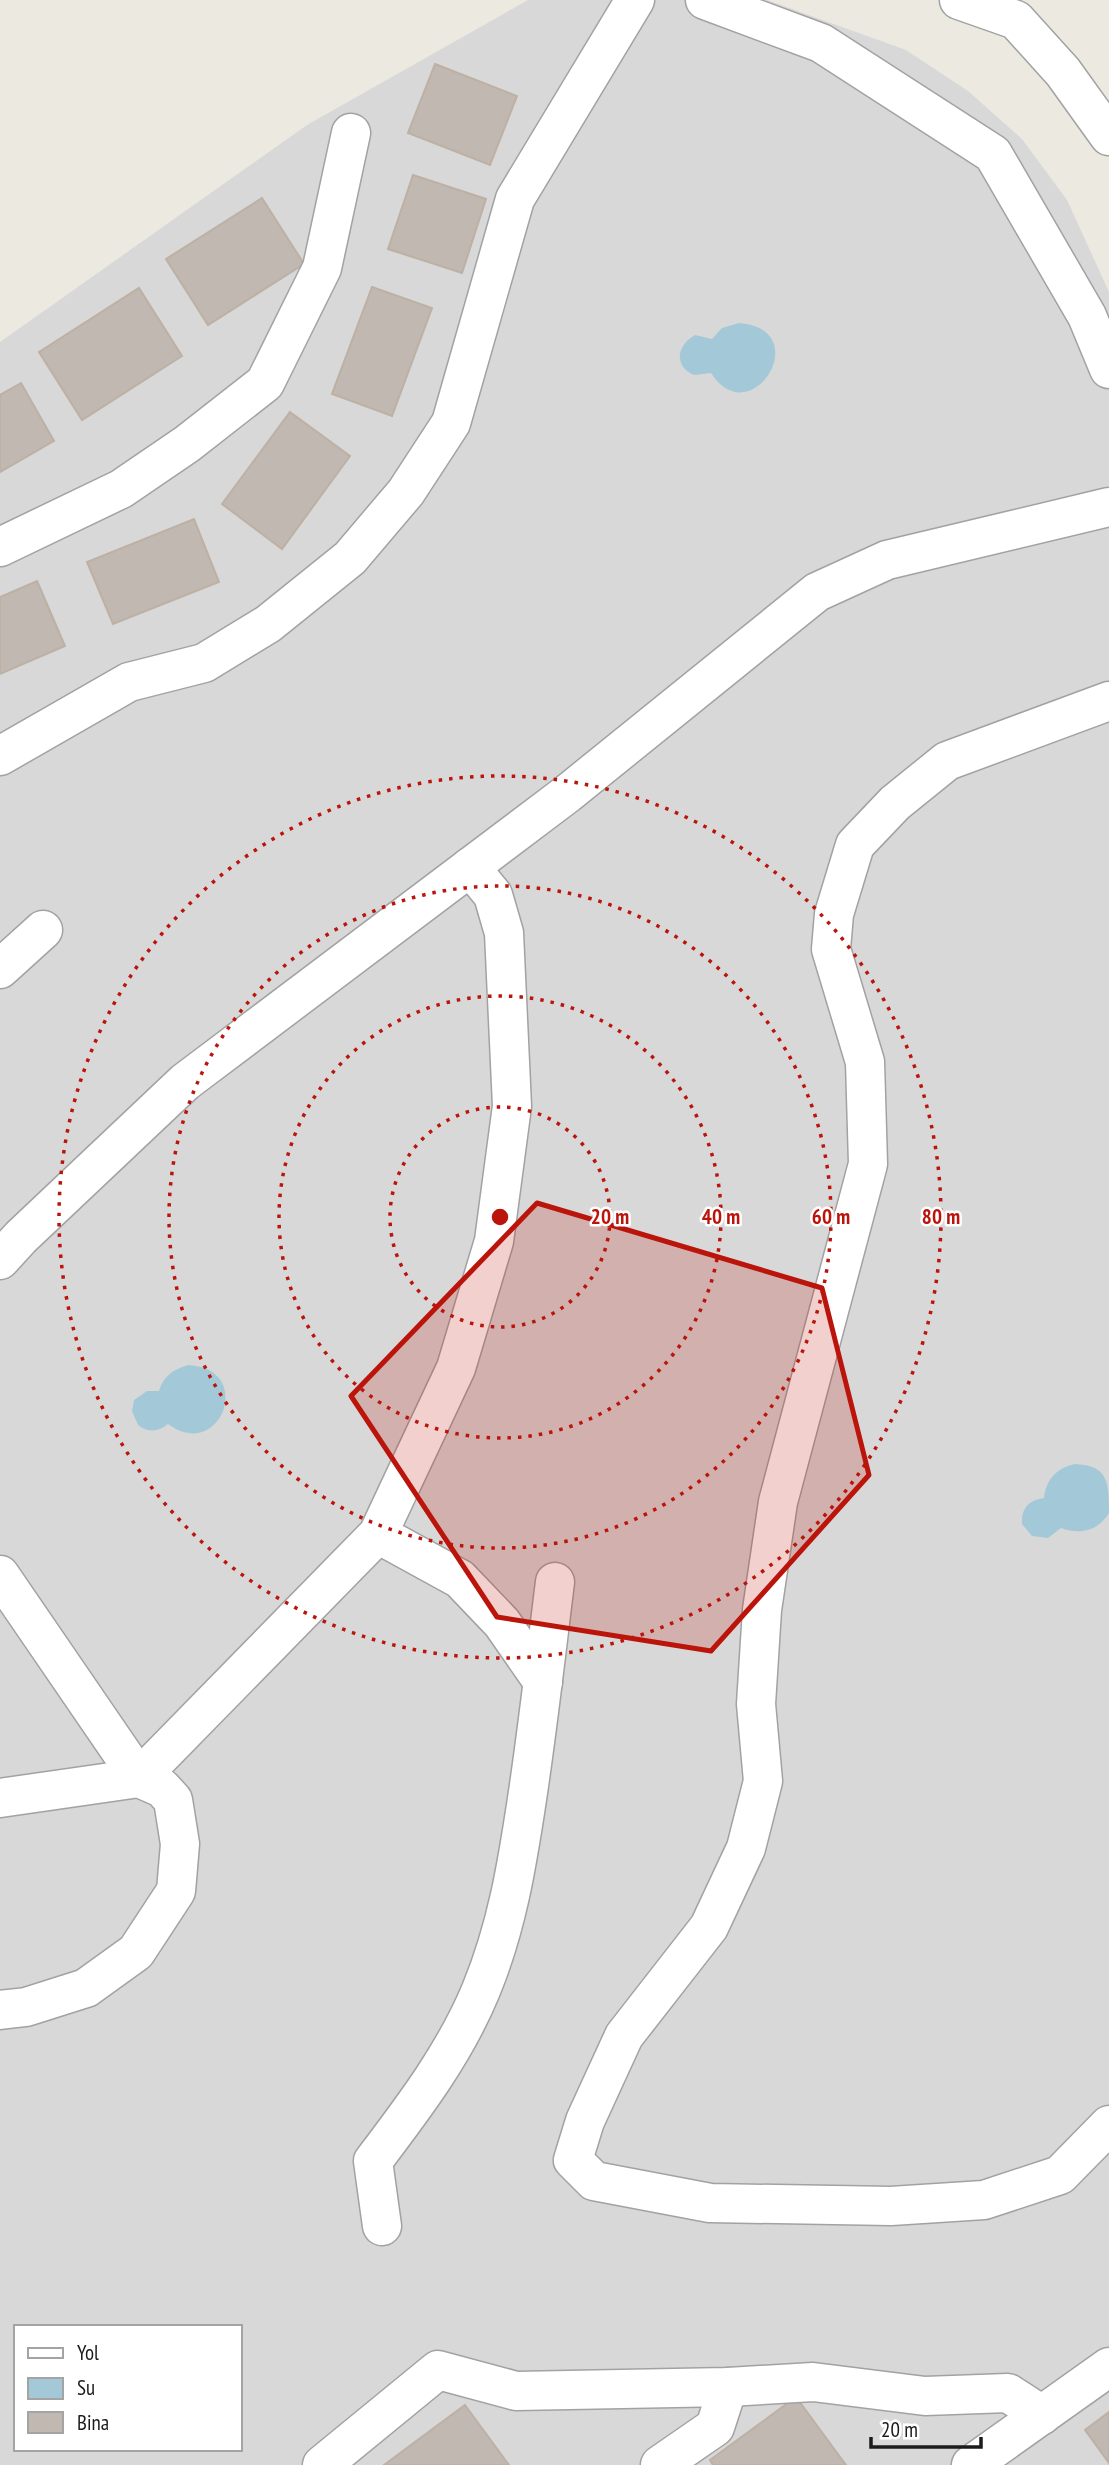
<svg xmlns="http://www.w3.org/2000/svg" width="1109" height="2465" font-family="'PT Sans Narrow',sans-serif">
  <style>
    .residential { fill: #d9d8d8; fill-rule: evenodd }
    .water { fill: #a3c9d8 }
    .building { fill: #c0b8b1; stroke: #bdb0a4; stroke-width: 2 }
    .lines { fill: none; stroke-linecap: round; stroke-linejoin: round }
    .minor-casing { stroke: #a2a2a2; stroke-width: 41 }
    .minor { stroke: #fff; stroke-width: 38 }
    .marked { fill: #bb140b; fill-opacity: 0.2; stroke: #bb140b; stroke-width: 5; stroke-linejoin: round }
    .ring { fill: none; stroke: #bb140b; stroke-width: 3.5; stroke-dasharray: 3.5 7 }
    .centre { fill: #bb140b; stroke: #fff; stroke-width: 3.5 }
    .ring-label { font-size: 21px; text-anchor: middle; font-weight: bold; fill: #bb140b; stroke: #fff; stroke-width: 5; stroke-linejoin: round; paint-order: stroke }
  </style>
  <rect width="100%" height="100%" fill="#ece9e1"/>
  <path class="residential" d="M528 0H767L906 50 968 91 1022 139 1067 200 1109 292V2465H0V342L307 125ZM16 2327H240V2449H16Z"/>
  <g class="water">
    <path d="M739 323C817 329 751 435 711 373L694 375C673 366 677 345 695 335L712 339 722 328Z"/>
    <path d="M188 1365C256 1368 221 1463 168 1424 159 1432 148 1433 138 1425L132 1411 134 1400 147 1391H159C163 1376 174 1369 188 1365Z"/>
    <path d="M1075 1464C1109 1465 1109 1484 1109 1513 1098 1531 1080 1535 1061 1528L1048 1538 1032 1536 1022 1524C1021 1508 1029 1500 1044 1498 1046 1479 1057 1468 1075 1464Z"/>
  </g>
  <g class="building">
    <polygon points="435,64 517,96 490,165 408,133"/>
    <polygon points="413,175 486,199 462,273 388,249"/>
    <polygon points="262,198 304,264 208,325 166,259"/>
    <polygon points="372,287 432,308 392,416 332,394"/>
    <polygon points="139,288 182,356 82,420 39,352"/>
    <polygon points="21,383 54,441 0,472 0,395"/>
    <polygon points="290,412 350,456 282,549 222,504"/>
    <polygon points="194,519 219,582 113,624 87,562"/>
    <polygon points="37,581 65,646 0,674 0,597"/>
    <polygon points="796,2397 846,2465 713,2465 710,2460"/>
    <polygon points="465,2405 509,2465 384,2465"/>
    <polygon points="1109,2412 1109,2463 1085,2430"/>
  </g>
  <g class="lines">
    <g class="minor-casing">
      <g id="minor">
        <polyline points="705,0 821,43 993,154 1087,316 1109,369"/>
        <polyline points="959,0 1016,20 1063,72 1109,136"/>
        <polyline points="0,547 121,489 187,444 265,383 322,268 351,133"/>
        <polyline points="1109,701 947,761 895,803 855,845 834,914 831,949 865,1062 868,1164 778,1502 762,1610 756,1704 763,1781 746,1848 709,1927 624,2036 585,2121 573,2160 594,2181 710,2203 891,2206 984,2200 1060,2175 1109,2125"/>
        <polyline points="0,756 129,682 204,663 268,624 350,558 406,492 451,423 515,199 635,0"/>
        <polyline points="0,969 43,930"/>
        <polyline points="0,1260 21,1237 185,1082 567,794 817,592 887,560 1109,507"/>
        <polyline points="378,1534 460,1579 502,1623 543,1682"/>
        <polyline points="0,1575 139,1778 162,1788 173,1800 180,1844 176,1891 136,1952 86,1988 26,2007 0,2010"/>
        <polyline points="0,1798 139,1778 378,1534 456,1368 494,1241 512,1106 504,933 493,895 470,867"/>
        <path d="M382 2226 373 2161C414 2107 455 2053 481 1990 507 1927 517 1865 527 1799 538 1726 546 1654 555 1582"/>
        <polyline points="322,2465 438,2370 516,2391 728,2387 813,2382 925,2396 1008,2393 1042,2415"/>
        <polyline points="660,2465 715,2427 728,2387"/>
        <polyline points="971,2465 1109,2367"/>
      </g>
    </g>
    <use href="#minor" class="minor"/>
  </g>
  <path class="marked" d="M537 1203 822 1288 869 1475 711 1651 497 1617 351 1396Z"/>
  <g class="ring">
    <circle cx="500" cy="1217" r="110"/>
    <circle cx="500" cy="1217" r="221"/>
    <circle cx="500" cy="1217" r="331"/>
    <circle cx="500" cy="1217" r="441"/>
  </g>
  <circle cx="500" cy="1217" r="10" class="centre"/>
  <g class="ring-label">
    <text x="610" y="1224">20 m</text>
    <text x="721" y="1224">40 m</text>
    <text x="831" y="1224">60 m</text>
    <text x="941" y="1224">80 m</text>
  </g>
  <rect x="14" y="2325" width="228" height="126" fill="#ffffff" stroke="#a4a4a4" stroke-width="2"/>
  <rect x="28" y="2348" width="35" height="10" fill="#ffffff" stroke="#a4a4a4" stroke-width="2"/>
  <text x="77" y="2360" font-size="21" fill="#1b1b1b">Yol</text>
  <rect x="28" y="2378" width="35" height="21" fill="#a3c9d8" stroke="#a4a4a4" stroke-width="2"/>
  <text x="77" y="2395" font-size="21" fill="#1b1b1b">Su</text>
  <rect x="28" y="2412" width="35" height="21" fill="#c0b8b1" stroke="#a4a4a4" stroke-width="2"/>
  <text x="77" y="2430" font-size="21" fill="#1b1b1b">Bina</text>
  <path d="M871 2437v10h110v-10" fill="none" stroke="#1b1b1b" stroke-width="3.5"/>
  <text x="881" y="2437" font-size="21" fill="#1b1b1b" stroke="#ffffff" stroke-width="5" paint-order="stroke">20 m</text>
</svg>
